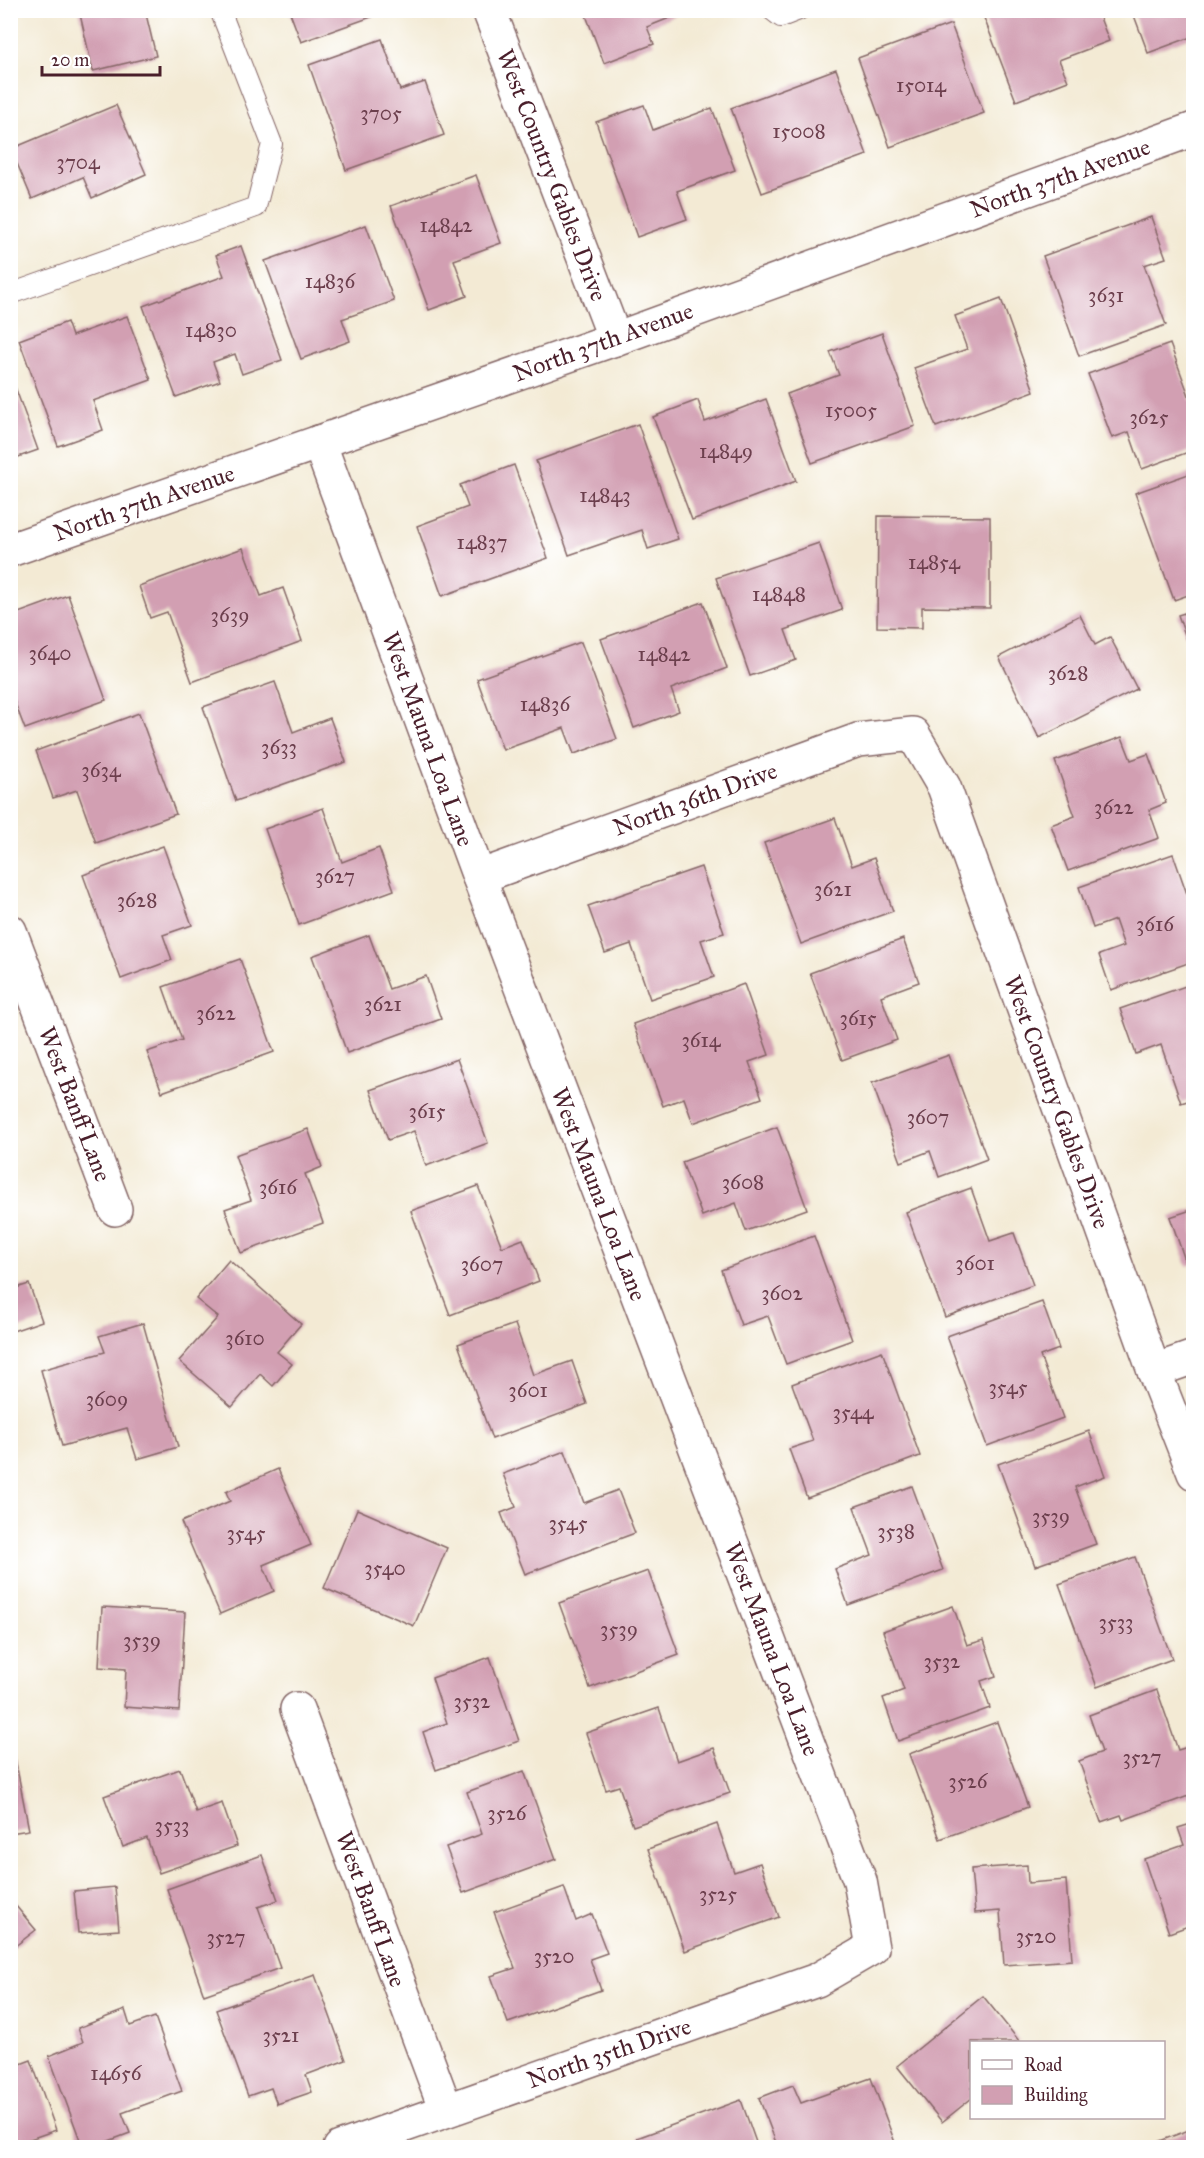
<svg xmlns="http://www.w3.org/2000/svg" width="1204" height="2158" font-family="'IM FELL Great Primer',serif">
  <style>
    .building { fill: #d29fb2 }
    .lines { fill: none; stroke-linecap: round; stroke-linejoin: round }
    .lane-casing { stroke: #856666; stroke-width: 22 }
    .street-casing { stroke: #856666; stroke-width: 36 }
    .lane { stroke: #fff; stroke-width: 20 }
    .street { stroke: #fff; stroke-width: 33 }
    .labels { text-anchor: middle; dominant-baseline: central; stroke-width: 5; stroke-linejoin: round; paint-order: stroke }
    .number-label { font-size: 21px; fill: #6c3f4d }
    .street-label { font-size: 24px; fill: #4a1f2b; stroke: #fff }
  </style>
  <rect width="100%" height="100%" fill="#fff"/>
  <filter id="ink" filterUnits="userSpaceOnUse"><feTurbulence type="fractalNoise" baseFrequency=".0167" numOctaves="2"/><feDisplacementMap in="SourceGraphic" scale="12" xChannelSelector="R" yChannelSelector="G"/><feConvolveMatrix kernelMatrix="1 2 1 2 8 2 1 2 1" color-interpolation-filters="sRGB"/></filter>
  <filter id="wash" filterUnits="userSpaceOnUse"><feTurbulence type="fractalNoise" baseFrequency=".008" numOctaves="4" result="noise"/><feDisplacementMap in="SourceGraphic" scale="24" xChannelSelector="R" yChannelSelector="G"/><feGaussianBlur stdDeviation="1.35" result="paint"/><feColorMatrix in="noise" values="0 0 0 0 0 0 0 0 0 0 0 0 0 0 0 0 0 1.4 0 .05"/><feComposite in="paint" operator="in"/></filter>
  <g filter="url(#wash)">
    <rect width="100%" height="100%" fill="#f3ead4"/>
    <g id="blocks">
      <g class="building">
        <polygon points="79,10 145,10 156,56 93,71"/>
        <polygon points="289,10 388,10 388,11 301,42"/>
        <polygon points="584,10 675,10 677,15 647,27 654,44 604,63"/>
        <polygon points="981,10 1097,10 1109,41 1059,60 1068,81 1016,101"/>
        <polygon points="1132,10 1194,10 1194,36 1148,53"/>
        <polygon points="951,24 984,113 890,147 858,58"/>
        <polygon points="382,39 400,90 425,82 444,135 346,170 309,65"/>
        <polygon points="836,69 867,155 762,193 731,108"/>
        <polygon points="116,105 146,174 92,198 83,177 32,199 11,149"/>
        <polygon points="644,105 653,130 712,108 735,170 677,191 687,219 637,237 596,122"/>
        <polygon points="476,175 501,243 454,260 467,296 429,310 391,206"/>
        <polygon points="1151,217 1166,258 1144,265 1166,325 1079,356 1043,256"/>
        <polygon points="366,225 394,301 342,319 350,341 301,359 265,261"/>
        <polygon points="10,226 17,250 10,252"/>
        <polygon points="241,246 282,360 242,374 235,354 213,362 220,381 176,397 143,306 224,276 216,255"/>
        <polygon points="1001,299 1034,391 936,427 914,368 967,349 955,316"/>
        <polygon points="127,316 151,380 93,401 103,430 58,446 19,340 67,322 72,336"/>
        <polygon points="882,333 915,426 812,463 787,394 839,375 830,352"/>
        <polygon points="1170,344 1191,401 1194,400 1194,450 1142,469 1129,432 1112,438 1088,374"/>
        <polygon points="10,373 38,450 10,460"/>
        <polygon points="766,399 796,481 692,520 653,417 698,400 705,422"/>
        <polygon points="638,424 678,539 648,549 642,530 569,555 536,461"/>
        <polygon points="514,465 548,558 442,596 417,526 468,507 460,485"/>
        <polygon points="1194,472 1194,593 1174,600 1135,493"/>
        <polygon points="878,516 990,517 990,608 922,607 922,628 877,627"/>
        <polygon points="819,543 842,610 785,630 796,660 750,676 716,578"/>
        <polygon points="243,548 261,596 283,588 302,641 192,682 167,612 150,618 139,586"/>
        <polygon points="68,595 106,700 25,729 10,690 10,616"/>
        <polygon points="703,602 727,668 671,689 679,711 634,728 601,639"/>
        <polygon points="1194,610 1194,657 1193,657 1178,615"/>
        <polygon points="1080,615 1095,645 1110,637 1137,689 1039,738 999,657"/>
        <polygon points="581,642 617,739 574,754 564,728 503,750 477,679"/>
        <polygon points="275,682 293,732 330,718 346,762 236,801 203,707"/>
        <polygon points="139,713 176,814 96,843 77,790 53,798 36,751"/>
        <polygon points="1122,737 1131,760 1148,754 1166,803 1149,810 1159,838 1068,871 1051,825 1075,816 1055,761"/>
        <polygon points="323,808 342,862 379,848 394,890 299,925 265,829"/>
        <polygon points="835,818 852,866 874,858 893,911 801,944 764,843"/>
        <polygon points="163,846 192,925 163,935 172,960 121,979 83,875"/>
        <polygon points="1173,854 1194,914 1194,961 1111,990 1099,955 1124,946 1115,920 1093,928 1079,887"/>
        <polygon points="701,867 724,933 701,940 714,977 650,999 631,944 605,953 588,906"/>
        <polygon points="369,935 389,989 426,976 441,1019 347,1053 312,956"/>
        <polygon points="903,939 919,982 881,996 897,1040 842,1060 810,973"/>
        <polygon points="240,959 274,1052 162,1092 147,1052 182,1040 163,987"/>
        <polygon points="1194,983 1194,1099 1181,1103 1161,1045 1136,1054 1120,1009"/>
        <polygon points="744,984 769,1055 749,1062 762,1098 693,1123 684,1098 663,1106 633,1024"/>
        <polygon points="949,1055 987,1159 939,1177 930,1151 901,1162 872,1083"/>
        <polygon points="457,1059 488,1143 426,1166 414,1131 388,1140 370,1090"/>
        <polygon points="777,1127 807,1209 746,1231 736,1203 702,1216 682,1162"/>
        <polygon points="308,1129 322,1167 305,1174 323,1223 241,1253 225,1209 251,1200 235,1155"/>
        <polygon points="478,1186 502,1247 523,1239 539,1281 450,1315 411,1211"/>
        <polygon points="971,1188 990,1241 1014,1233 1033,1285 945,1317 906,1212"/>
        <polygon points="1194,1209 1194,1264 1187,1266 1170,1217"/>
        <polygon points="814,1236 852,1340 786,1364 768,1316 741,1325 721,1270"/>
        <polygon points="229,1260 301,1324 277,1352 292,1364 273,1386 260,1374 232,1407 179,1361 218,1317 196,1299"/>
        <polygon points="29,1284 42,1321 10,1332 10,1290"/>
        <polygon points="1042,1302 1059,1349 1040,1356 1063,1418 987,1446 947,1336"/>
        <polygon points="143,1323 178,1447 137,1459 127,1428 62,1446 41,1370 105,1352 99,1336"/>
        <polygon points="515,1324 533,1375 572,1361 587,1404 492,1439 458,1344"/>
        <polygon points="882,1351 920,1456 807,1498 789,1449 813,1441 792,1384"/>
        <polygon points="1089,1431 1105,1476 1075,1487 1096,1544 1035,1566 998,1464"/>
        <polygon points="565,1451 584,1503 618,1490 635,1533 525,1574 501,1513 516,1507 503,1474"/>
        <polygon points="278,1469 311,1545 263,1565 274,1591 220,1614 181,1522 230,1501 226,1492"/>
        <polygon points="912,1486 943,1570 848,1605 835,1569 872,1555 854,1507"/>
        <polygon points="357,1509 447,1548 414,1626 324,1588"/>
        <polygon points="1135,1557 1172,1659 1097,1687 1059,1584"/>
        <polygon points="648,1571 679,1655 590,1688 559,1603"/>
        <polygon points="953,1606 967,1645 984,1640 996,1676 981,1681 990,1708 898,1741 883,1698 904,1690 883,1631"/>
        <polygon points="102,1607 185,1612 179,1711 124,1707 126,1669 99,1667"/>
        <polygon points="490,1657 519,1741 436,1770 423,1732 447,1723 432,1678"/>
        <polygon points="1157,1690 1178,1750 1194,1745 1194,1794 1123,1820 1121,1815 1101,1822 1079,1761 1102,1752 1089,1715"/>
        <polygon points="659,1708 677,1761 714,1748 730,1793 633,1826 619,1786 606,1790 586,1733"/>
        <polygon points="997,1722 1028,1807 940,1839 909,1754"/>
        <polygon points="10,1732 29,1830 10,1833"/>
        <polygon points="180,1769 196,1812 222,1803 237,1846 159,1873 147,1838 123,1847 104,1796"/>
        <polygon points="524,1771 556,1859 463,1893 446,1847 482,1834 467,1792"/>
        <polygon points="1194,1823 1194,1924 1169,1933 1144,1859 1184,1845 1178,1828"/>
        <polygon points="717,1824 734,1872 760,1863 779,1917 685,1951 648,1849"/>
        <polygon points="262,1855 278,1900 258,1907 280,1968 204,1995 167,1889"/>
        <polygon points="1027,1865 1028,1883 1066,1880 1072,1960 1004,1965 1000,1911 975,1913 971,1869"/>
        <polygon points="115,1887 119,1930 78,1933 74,1891"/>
        <polygon points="564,1887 576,1921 592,1914 607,1953 590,1959 601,1990 508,2023 491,1976 515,1968 494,1912"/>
        <polygon points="10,1899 36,1930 10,1950"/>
        <polygon points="315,1975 346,2060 306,2075 312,2092 277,2104 271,2088 248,2096 216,2010"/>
        <polygon points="983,1996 1020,2042 972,2042 972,2098 942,2122 897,2066"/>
        <polygon points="125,2010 130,2026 155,2017 182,2091 122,2113 130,2133 90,2148 83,2148 49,2056 83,2042 78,2028"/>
        <polygon points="31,2060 56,2130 10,2146 10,2068"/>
        <polygon points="871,2078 897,2148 778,2148 759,2098 793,2085 801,2103"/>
        <polygon points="741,2100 758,2148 641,2148 637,2138"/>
        <polygon points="1194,2128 1194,2148 1144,2148 1144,2147"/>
      </g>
    </g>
  </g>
  <g filter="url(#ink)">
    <use href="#blocks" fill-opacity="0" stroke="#856666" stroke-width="1.5"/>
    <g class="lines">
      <g class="lane-casing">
        <g id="lane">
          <polyline points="772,10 781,17 799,10"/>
          <polyline points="10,294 256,207 272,144 220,10"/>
        </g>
      </g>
      <g class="street-casing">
        <g id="street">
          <polyline points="489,10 615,339"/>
          <polyline points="319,442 479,877 860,1881 872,1948 817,1980 340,2148"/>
          <polyline points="10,550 615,339 1194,129"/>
          <polyline points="479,877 858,740 913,734 944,787 1154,1371 1194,1473"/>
          <polyline points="10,931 115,1209"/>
          <polyline points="1154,1371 1194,1357"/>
          <polyline points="297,1709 446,2110"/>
        </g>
      </g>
      <use href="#lane" class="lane"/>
      <use href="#street" class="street"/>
    </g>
  </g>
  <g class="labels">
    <g class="number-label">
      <text x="921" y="85">15014</text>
      <text x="381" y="113">3705</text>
      <text x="799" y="131">15008</text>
      <text x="78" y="162">3704</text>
      <text x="446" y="225">14842</text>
      <text x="330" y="281">14836</text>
      <text x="1106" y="295">3631</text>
      <text x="211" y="330">14830</text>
      <text x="851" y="410">15005</text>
      <text x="1149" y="417">3625</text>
      <text x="726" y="451">14849</text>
      <text x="605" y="495">14843</text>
      <text x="482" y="542">14837</text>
      <text x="934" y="562">14854</text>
      <text x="779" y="594">14848</text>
      <text x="230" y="615">3639</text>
      <text x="50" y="653">3640</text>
      <text x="664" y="654">14842</text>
      <text x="1068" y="673">3628</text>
      <text x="545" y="704">14836</text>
      <text x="279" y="747">3633</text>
      <text x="101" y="770">3634</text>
      <text x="1114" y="807">3622</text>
      <text x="335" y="876">3627</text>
      <text x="833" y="889">3621</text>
      <text x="137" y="900">3628</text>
      <text x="1155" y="924">3616</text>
      <text x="383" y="1004">3621</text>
      <text x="216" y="1013">3622</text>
      <text x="858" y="1018">3615</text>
      <text x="701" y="1040">3614</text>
      <text x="427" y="1111">3615</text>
      <text x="928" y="1117">3607</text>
      <text x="743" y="1182">3608</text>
      <text x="278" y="1187">3616</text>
      <text x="975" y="1263">3601</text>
      <text x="482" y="1264">3607</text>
      <text x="782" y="1293">3602</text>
      <text x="245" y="1338">3610</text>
      <text x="1008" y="1387">3545</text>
      <text x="528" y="1390">3601</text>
      <text x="107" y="1399">3609</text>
      <text x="853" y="1412">3544</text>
      <text x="1051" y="1516">3539</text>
      <text x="568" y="1523">3545</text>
      <text x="896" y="1531">3538</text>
      <text x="246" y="1533">3545</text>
      <text x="385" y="1568">3540</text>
      <text x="1116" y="1622">3533</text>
      <text x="619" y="1629">3539</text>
      <text x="142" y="1640">3539</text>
      <text x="942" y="1661">3532</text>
      <text x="472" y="1701">3532</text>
      <text x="1142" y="1757">3527</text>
      <text x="968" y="1781">3526</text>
      <text x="507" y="1813">3526</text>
      <text x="172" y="1825">3533</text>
      <text x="718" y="1894">3525</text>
      <text x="1036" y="1936">3520</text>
      <text x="226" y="1937">3527</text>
      <text x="554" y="1956">3520</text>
      <text x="281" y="2035">3521</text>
      <text x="116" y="2073">14656</text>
    </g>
    <g class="street-label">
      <text transform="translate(552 175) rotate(69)">West Country Gables Drive</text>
      <text transform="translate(1060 178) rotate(-20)">North 37th Avenue</text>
      <text transform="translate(603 342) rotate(-20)">North 37th Avenue</text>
      <text transform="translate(144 503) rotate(-19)">North 37th Avenue</text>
      <text transform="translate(428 739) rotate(70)">West Mauna Loa Lane</text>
      <text transform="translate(695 799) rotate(-20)">North 36th Drive</text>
      <text transform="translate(1057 1102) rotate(70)">West Country Gables Drive</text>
      <text transform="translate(75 1104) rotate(69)">West Banff Lane</text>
      <text transform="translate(599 1194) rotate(69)">West Mauna Loa Lane</text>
      <text transform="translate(772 1649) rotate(69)">West Mauna Loa Lane</text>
      <text transform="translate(371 1909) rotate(70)">West Banff Lane</text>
      <text transform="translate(609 2053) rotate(-19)">North 35th Drive</text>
    </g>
  </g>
  <rect width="1204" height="2158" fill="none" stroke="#fff" stroke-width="36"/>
  <rect x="970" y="2041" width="195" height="78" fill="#ffffff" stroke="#b7a5aa" stroke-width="1.5"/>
  <rect x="982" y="2060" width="30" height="9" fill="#ffffff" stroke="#b7a5aa" stroke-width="1.5"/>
  <text x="1024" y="2071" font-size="18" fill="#4a1f2b">Road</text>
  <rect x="982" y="2086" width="30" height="18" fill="#d29fb2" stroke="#b7a5aa" stroke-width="1.5"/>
  <text x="1024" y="2101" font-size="18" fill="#4a1f2b">Building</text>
  <path d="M42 66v9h118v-9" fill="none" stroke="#4a1f2b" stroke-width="3"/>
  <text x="51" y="66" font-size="18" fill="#4a1f2b" stroke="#ffffff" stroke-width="4.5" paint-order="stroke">20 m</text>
</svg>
